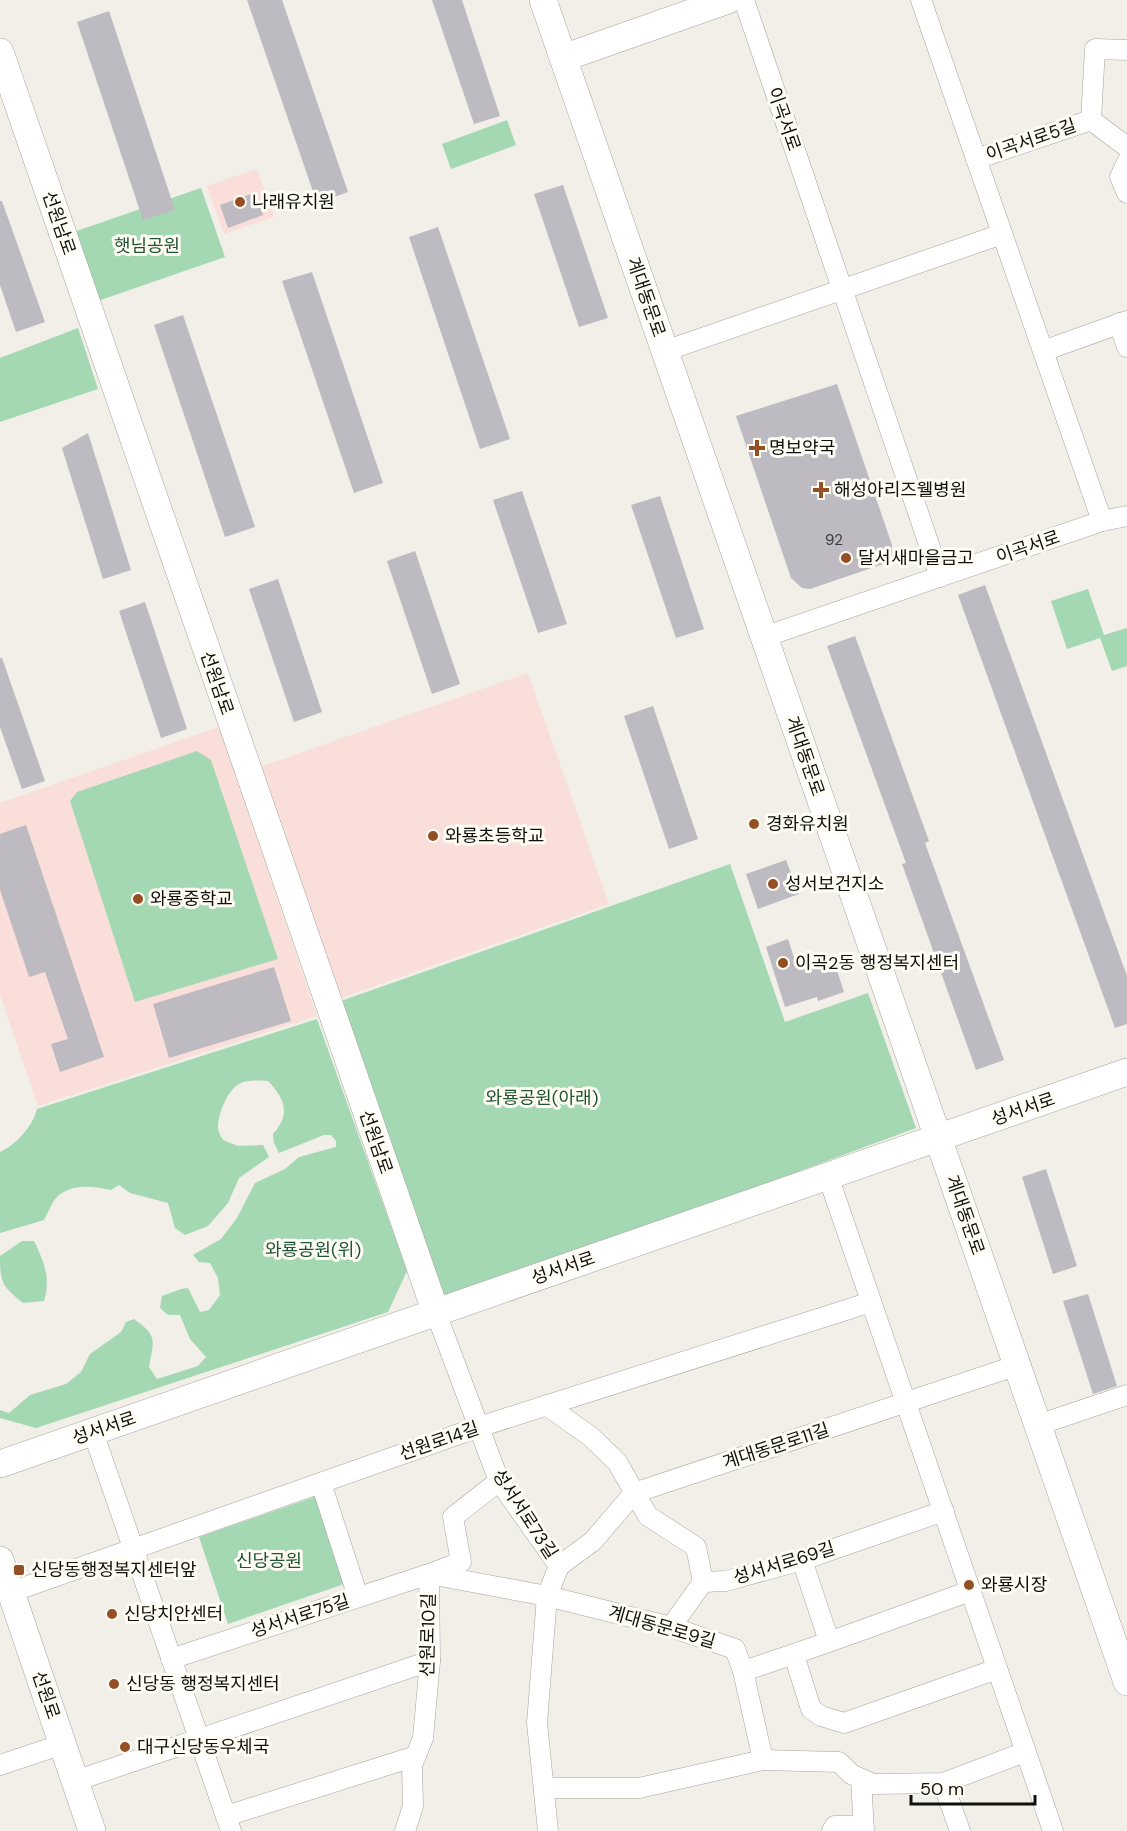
<svg xmlns="http://www.w3.org/2000/svg" width="1127" height="1831" font-family="'DM Sans','Noto Sans KR',sans-serif">
  <style>
    .education { fill: #f9ded9 }
    .green { fill: #a3d8b3 }
    .building { fill: #bdbac1 }
    .lines { fill: none; stroke-linecap: round; stroke-linejoin: round }
    .street-casing { stroke: #a5a39c; stroke-width: 21 }
    .secondary-casing { stroke: #a5a39c; stroke-width: 28 }
    .street { stroke: #fff; stroke-width: 20 }
    .secondary { stroke: #fff; stroke-width: 27 }
    .poi-dot { fill: #944f25; stroke: #fffcf4; stroke-width: 2 }
    .labels { text-anchor: middle; dominant-baseline: central; stroke-width: 6; stroke-linejoin: round; paint-order: stroke }
    .number-label { font-size: 15px; fill: #3b3a3a }
    .street-label { font-size: 18px; fill: #10100d; stroke: #fffcf4 }
    .poi-label { font-size: 18px; fill: #10100d; stroke: #fffcf4; text-anchor: start }
    .park-label { font-size: 18px; fill: #1f5535; stroke: #fffcf4 }
  </style>
  <rect width="100%" height="100%" fill="#f1efe7"/>
  <g class="education">
    <polygon points="257,169 274,217 224,234 207,186"/>
    <polygon points="528,673 609,904 338,999 257,768"/>
    <polygon points="219,727 317,1016 38,1106 0,995 0,803"/>
  </g>
  <g class="green">
    <polygon points="507,120 516,145 451,169 442,144"/>
    <polygon points="201,188 225,257 92,303 68,234"/>
    <polygon points="78,328 98,389 0,422 0,358"/>
    <polygon points="1088,589 1104,635 1127,628 1127,666 1112,671 1100,638 1067,649 1051,601"/>
    <polygon points="197,751 211,760 278,959 135,1002 70,801 77,792"/>
    <polygon points="730,864 785,1022 868,993 916,1128 444,1303 338,1002"/>
    <path d="M317 1019 407 1271 388 1312 36 1428 0 1418V1410L9 1413 30 1395 66 1384 81 1372 90 1354 121 1332 126 1322 134 1319C158 1336 154 1340 149 1367L157 1379 198 1366 206 1357 190 1339 180 1315H168L160 1308 162 1296 181 1289 188 1288 200 1312 209 1310 220 1295 218 1278 210 1263 199 1262 193 1255 221 1239 237 1218 255 1183 285 1169 299 1157 336 1147V1141L331 1135H324L279 1153 274 1143 273 1134C291 1114 285 1099 268 1081 259 1081 247 1079 239 1084 227 1091 218 1114 218 1127 218 1132 221 1136 223 1140L238 1146 263 1145 269 1157 239 1178 228 1203 208 1226 185 1235 175 1228 168 1203 130 1193 119 1185 111 1190C93 1186 70 1183 56 1198 51 1204 48 1213 44 1220L0 1233V1152C16 1145 33 1126 37 1109Z"/>
    <path d="M22 1241H34C44 1262 51 1278 44 1301L23 1303C2 1286 0 1283 0 1256Z"/>
    <polygon points="317,1496 347,1583 228,1624 199,1537"/>
  </g>
  <g class="building">
    <polygon points="247,0 282,0 348,192 317,203"/>
    <polygon points="432,0 462,0 500,116 474,124"/>
    <polygon points="109,11 175,210 143,220 77,22"/>
    <polygon points="563,185 608,318 579,327 534,194"/>
    <polygon points="251,194 258,200 263,215 228,228 220,205"/>
    <polygon points="0,201 2,201 45,322 16,332 0,285"/>
    <polygon points="438,227 510,439 480,449 409,237"/>
    <polygon points="312,272 383,483 354,493 282,281"/>
    <polygon points="183,315 255,527 225,537 154,325"/>
    <polygon points="837,384 892,545 892,556 889,562 810,589 802,588 791,578 736,416"/>
    <polygon points="88,433 131,570 103,579 62,448"/>
    <polygon points="522,491 567,624 538,633 493,500"/>
    <polygon points="660,496 704,629 676,638 631,505"/>
    <polygon points="415,551 460,684 432,694 387,561"/>
    <polygon points="278,579 322,712 294,722 249,589"/>
    <polygon points="985,585 1127,976 1127,1024 1115,1028 958,595"/>
    <polygon points="145,602 187,729 161,738 119,611"/>
    <polygon points="855,636 929,841 925,843 1004,1060 976,1070 902,864 906,863 827,646"/>
    <polygon points="0,658 2,658 45,781 22,789 0,727"/>
    <polygon points="653,706 698,839 669,849 624,716"/>
    <polygon points="26,825 104,1057 60,1072 51,1044 68,1039 45,972 29,977 0,890 0,834"/>
    <polygon points="786,860 799,894 758,909 746,874"/>
    <polygon points="788,939 798,970 833,958 844,992 818,1001 817,997 785,1007 766,947"/>
    <polygon points="274,967 291,1021 169,1058 153,1004"/>
    <polygon points="1046,1169 1077,1266 1053,1274 1022,1177"/>
    <polygon points="1088,1294 1117,1386 1093,1394 1063,1301"/>
  </g>
  <g class="lines">
    <g class="street-casing">
      <g id="street">
        <polyline points="744,0 940,577"/>
        <polyline points="921,0 1102,521"/>
        <polyline points="1091,120 1127,147"/>
        <polyline points="976,159 1091,120 1095,49 1127,50"/>
        <polyline points="1127,162 1120,177 1127,193"/>
        <polyline points="1119,323 1127,347"/>
        <polyline points="665,351 1002,234"/>
        <polyline points="1043,351 1127,321"/>
        <polyline points="764,637 1102,521 1127,516"/>
        <polyline points="828,1176 1053,1831"/>
        <polyline points="436,1313 499,1481 559,1566 547,1596 537,1723 548,1831"/>
        <polyline points="546,1405 590,1436 617,1462 648,1516 696,1547 703,1582"/>
        <polyline points="1038,1425 1127,1395"/>
        <polyline points="93,1432 231,1831"/>
        <polyline points="321,1483 358,1597"/>
        <polyline points="802,1560 829,1641"/>
        <polyline points="559,1566 593,1541 634,1493 1018,1365"/>
        <polyline points="703,1582 726,1581 802,1560 944,1511"/>
        <polyline points="11,1592 479,1427 871,1302"/>
        <polyline points="671,1627 703,1582"/>
        <polyline points="794,1655 811,1709 821,1716 844,1723 997,1669"/>
        <polyline points="171,1659 429,1574 547,1596 671,1627 735,1649 743,1671 763,1760"/>
        <path d="M743 1671C819 1647 895 1618 970 1591"/>
        <polyline points="0,1765 63,1744"/>
        <polyline points="861,1779 864,1831"/>
        <polyline points="75,1781 430,1661"/>
        <polyline points="943,1783 960,1831"/>
        <polyline points="544,1788 639,1788 763,1760 839,1762 851,1774 873,1784 943,1783 1025,1752"/>
        <polyline points="226,1816 416,1756"/>
        <polyline points="405,1831 413,1806 412,1765 423,1738 430,1661 429,1574 461,1562 453,1517 499,1481"/>
        <polyline points="832,1831 835,1826 863,1826"/>
      </g>
    </g>
    <g class="secondary-casing">
      <g id="secondary">
        <polyline points="543,0 1127,1682"/>
        <polyline points="0,52 436,1313"/>
        <polyline points="563,58 728,0"/>
        <polyline points="0,1464 1127,1072"/>
        <polyline points="0,1560 92,1831"/>
      </g>
    </g>
    <use href="#street" class="street"/>
    <use href="#secondary" class="secondary"/>
  </g>
  <g class="poi-dot">
    <circle cx="240" cy="202" r="6"/>
    <path d="M754 439h6v6h6v6h-6v6h-6v-6h-6v-6h6z"/>
    <path d="M818 481h6v6h6v6h-6v6h-6v-6h-6v-6h6z"/>
    <circle cx="846" cy="558" r="6"/>
    <circle cx="754" cy="824" r="6"/>
    <circle cx="433" cy="836" r="6"/>
    <circle cx="773" cy="884" r="6"/>
    <circle cx="138" cy="899" r="6"/>
    <circle cx="783" cy="963" r="6"/>
    <rect x="13" y="1564" width="12" height="12" rx="3"/>
    <circle cx="969" cy="1585" r="6"/>
    <circle cx="112" cy="1614" r="6"/>
    <circle cx="114" cy="1684" r="6"/>
    <circle cx="125" cy="1747" r="6"/>
  </g>
  <g class="labels">
    <g class="number-label">
      <text x="834" y="540">92</text>
    </g>
    <g class="street-label">
      <text transform="translate(784 119) rotate(71)">이곡서로</text>
      <text transform="translate(1031 140) rotate(-19)">이곡서로5길</text>
      <text transform="translate(59 223) rotate(71)">선원남로</text>
      <text transform="translate(646 297) rotate(71)">계대동문로</text>
      <text transform="translate(1028 547) rotate(-19)">이곡서로</text>
      <text transform="translate(217 683) rotate(71)">선원남로</text>
      <text transform="translate(805 756) rotate(71)">계대동문로</text>
      <text transform="translate(1023 1109) rotate(-19)">성서서로</text>
      <text transform="translate(376 1142) rotate(71)">선원남로</text>
      <text transform="translate(965 1215) rotate(71)">계대동문로</text>
      <text transform="translate(563 1268) rotate(-19)">성서서로</text>
      <text transform="translate(104 1428) rotate(-19)">성서서로</text>
      <text transform="translate(439 1441) rotate(-19)">선원로14길</text>
      <text transform="translate(776 1446) rotate(-18)">계대동문로11길</text>
      <text transform="translate(525 1514) rotate(57)">성서서로73길</text>
      <text transform="translate(784 1563) rotate(-17)">성서서로69길</text>
      <text transform="translate(300 1616) rotate(-18)">성서서로75길</text>
      <text transform="translate(662 1627) rotate(16)">계대동문로9길</text>
      <text transform="translate(428 1635) rotate(-89)">선원로10길</text>
      <text transform="translate(46 1695) rotate(71)">선원로</text>
    </g>
    <g class="poi-label">
      <text x="252" y="202">나래유치원</text>
      <text x="769" y="448">명보약국</text>
      <text x="834" y="490">해성아리즈웰병원</text>
      <text x="858" y="558">달서새마을금고</text>
      <text x="766" y="824">경화유치원</text>
      <text x="445" y="836">와룡초등학교</text>
      <text x="785" y="884">성서보건지소</text>
      <text x="150" y="899">와룡중학교</text>
      <text x="795" y="963">이곡2동 행정복지센터</text>
      <text x="31" y="1570">신당동행정복지센터앞</text>
      <text x="981" y="1585">와룡시장</text>
      <text x="124" y="1614">신당치안센터</text>
      <text x="126" y="1684">신당동 행정복지센터</text>
      <text x="137" y="1747">대구신당동우체국</text>
    </g>
    <g class="park-label">
      <text x="147" y="246">햇님공원</text>
      <text x="542" y="1098">와룡공원(아래)</text>
      <text x="313" y="1250">와룡공원(위)</text>
      <text x="269" y="1561">신당공원</text>
    </g>
  </g>
  <path d="M911 1795v9h124v-9" fill="none" stroke="#10100d" stroke-width="3"/>
  <text x="920" y="1795" font-size="18" fill="#10100d" stroke="#fffcf4" stroke-width="4.5" paint-order="stroke">50 m</text>
</svg>
